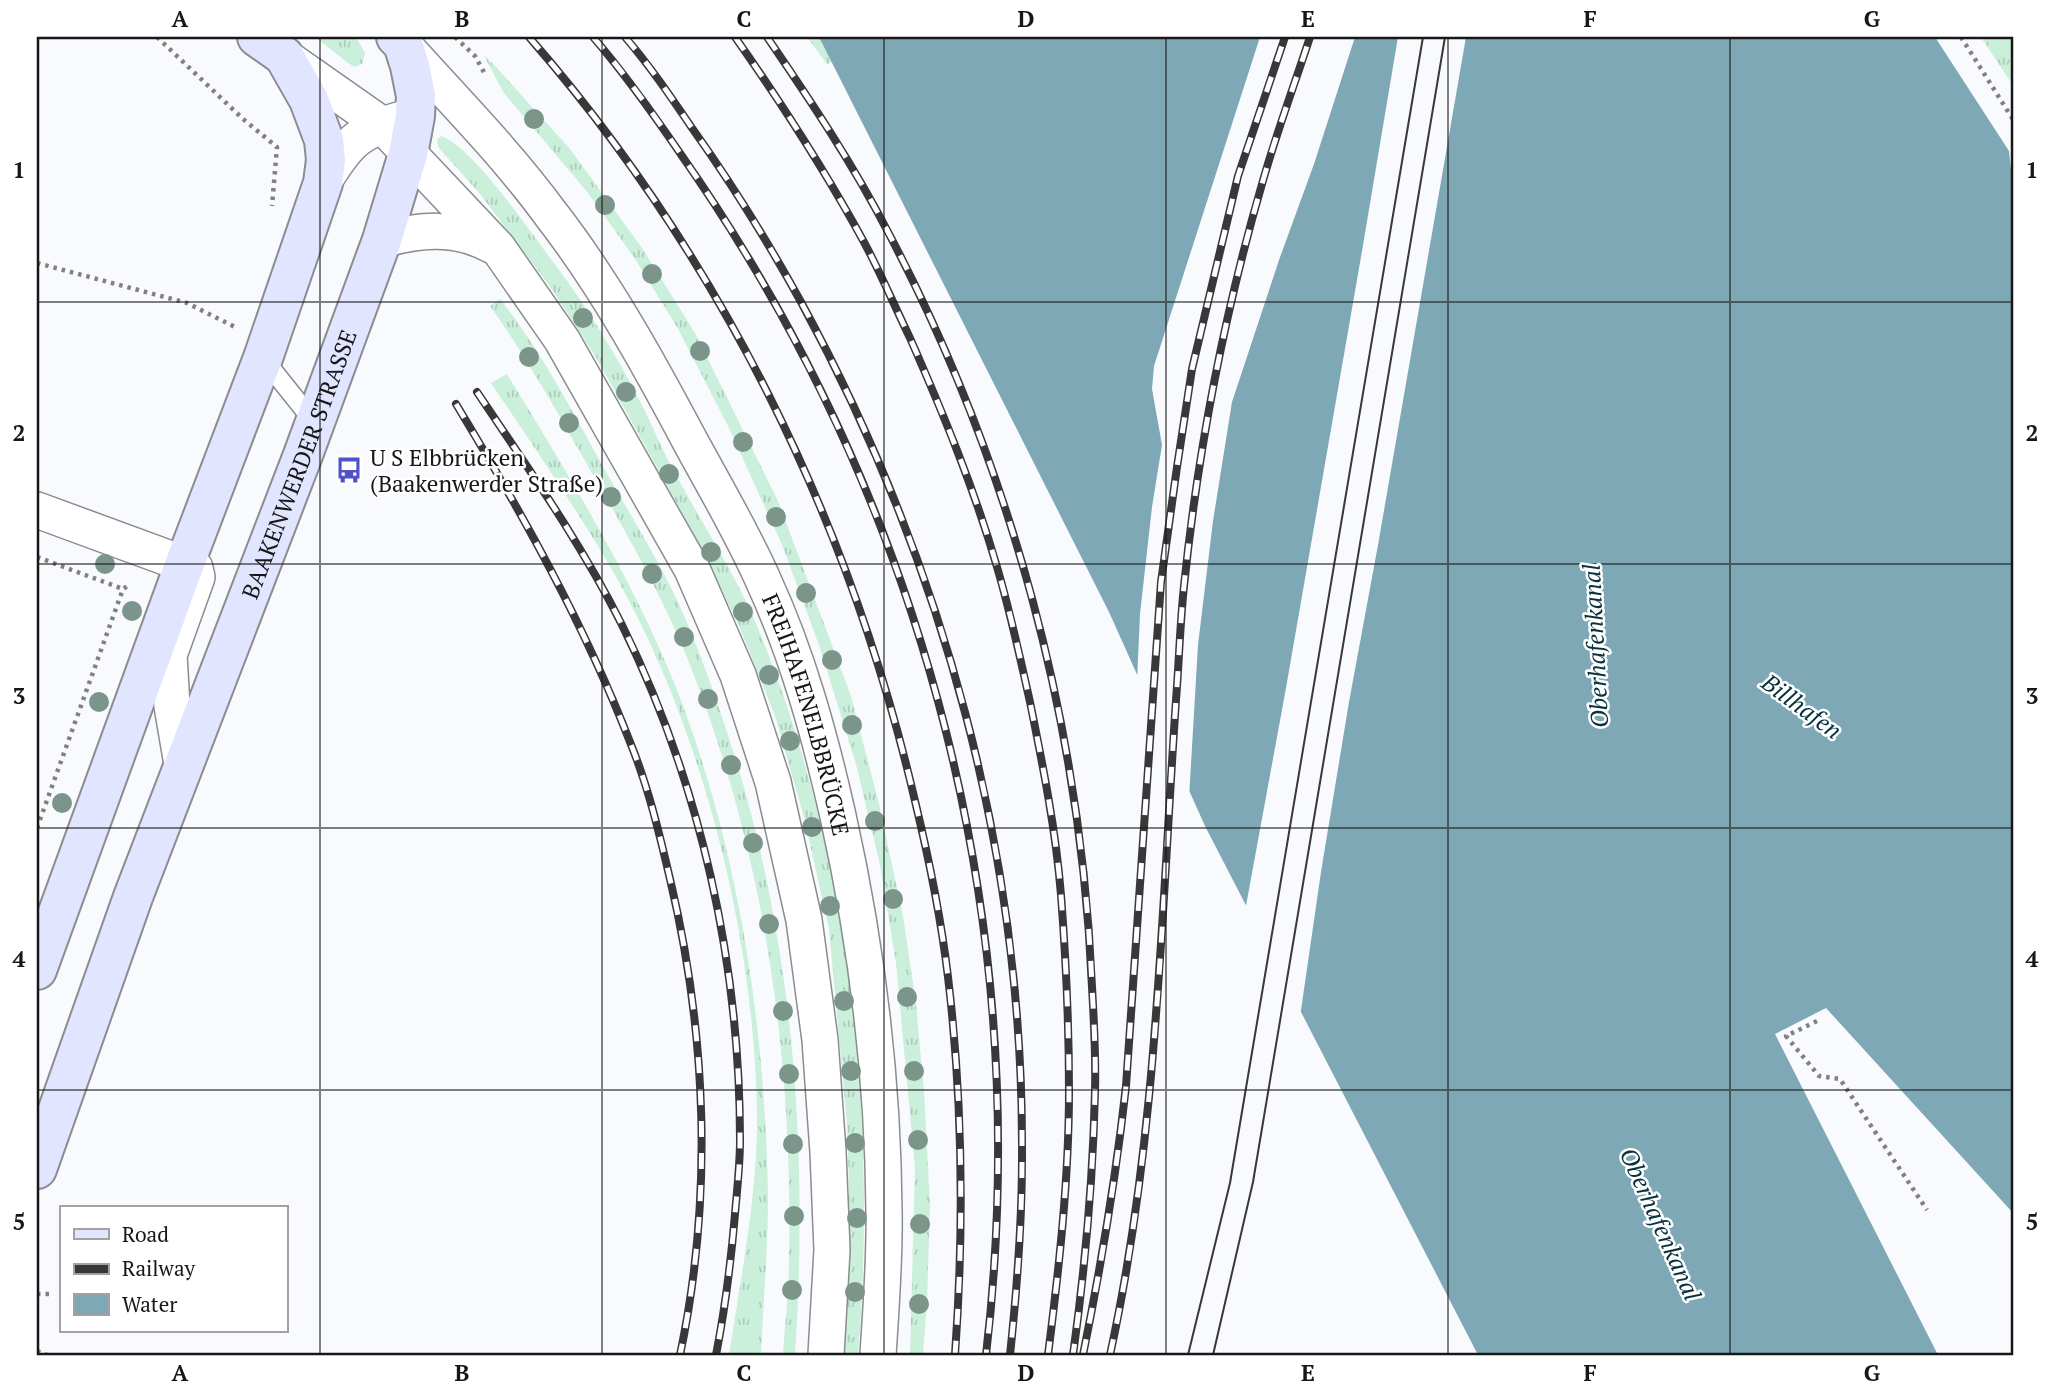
<svg xmlns="http://www.w3.org/2000/svg" width="2051" height="1392" font-family="'PT Serif',serif">
  <style>
    .grass { fill: url(#grass-tufts) }
    .water { fill: #7ea8b5 }
    .pier { fill: #f9fafd }
    .lines { fill: none; stroke-linecap: round; stroke-linejoin: round }
    .lane-casing { stroke: #8b8c8f; stroke-width: 21 }
    .street-casing { stroke: #8b8c8f; stroke-width: 38 }
    .secondary-casing { stroke: #8b8c8f; stroke-width: 42 }
    .path { stroke: #818183; stroke-width: 4.5; stroke-dasharray: 3.5 5; stroke-linecap: butt }
    .lane { stroke: #fff; stroke-width: 18 }
    .street { stroke: #fff; stroke-width: 35 }
    .secondary { stroke: #e2e5ff; stroke-width: 38 }
    .tram { stroke: #383839; stroke-width: 2 }
    .rail-casing { stroke: #383839; stroke-width: 8 }
    .rail { stroke: #fff; stroke-width: 5; stroke-dasharray: 16; stroke-linecap: butt }
    .tree { fill: #7b958b }
    .grid { fill: none; stroke: #171718; stroke-width: 2; stroke-opacity: 0.55 }
    .labels { text-anchor: middle; dominant-baseline: central; stroke-width: 5; stroke-linejoin: round; paint-order: stroke }
    .poi-label { font-size: 23px; fill: #171718; stroke: #fff; text-anchor: start }
    .street-label { font-size: 23px; fill: #171718; stroke: #fff }
    .water-label { font-size: 24px; font-style: italic; fill: #08313b; stroke: #fff }
    .neatline { fill: none; stroke: #171718; stroke-width: 2.5 }
    .grid-label { font-size: 23px; text-anchor: middle; font-weight: bold; fill: #171718 }
  </style>
  <defs>
    <pattern id="grass-tufts" width="24" height="20" patternUnits="userSpaceOnUse" patternTransform="scale(1.75)"><rect width="24" height="20" fill="#caefda"/><path d="M3 7l-1-3M5 7V3M7 7l1-3M15 17l-1-3M17 17v-4M19 17l1-3" fill="none" stroke="#adccba"/></pattern>
  </defs>
  <rect width="100%" height="100%" fill="#f9fafd"/>
  <g class="grass">
    <polygon points="315,37 356,37 365,53 362,64 355,67 348,63"/>
    <polygon points="807,37 819,37 832,62 827,64"/>
    <polygon points="1981,37 2014,37 2014,87"/>
    <polygon points="483,54 496,67 570,149 642,248 695,333 778,501 851,696 879,804 903,916 916,1004 924,1091 930,1205 927,1302 923,1355 910,1355 915,1168 896,963 880,865 856,764 820,648 783,547 729,428 677,327 635,259 588,193 504,93"/>
    <path d="M441 136C474 148 528 229 551 259 586 305 617 356 643 407 654 429 663 452 675 473 702 524 735 573 757 626 849 847 878 1117 858 1355H843L846 1315 849 1187 847 1123 829 929 804 817 775 716 740 628 703 551 597 359 549 285 480 194 438 147 437 140Z"/>
    <path d="M500 299C542 352 573 413 606 472 630 514 656 556 677 600 696 641 711 684 725 726 793 929 809 1143 795 1355H783C785 1324 789 1292 789 1260 793 1062 766 864 695 678 669 607 627 534 589 468 558 413 527 358 490 306Z"/>
    <path d="M507 374C568 474 631 576 675 685 739 848 765 1023 768 1197 768 1249 763 1303 761 1355H729C741 1276 758 1193 757 1113 754 934 703 730 615 575 577 509 533 446 491 383Z"/>
  </g>
  <polygon class="water" points="819,37 1935,37 2009,151 2014,199 2014,1214 1826,1008 1775,1034 1938,1355 1478,1355 1205,826 1109,612"/>
  <g class="pier">
    <polygon points="1260,37 1355,37 1314,164 1279,260 1232,402 1213,521 1198,645 1189,798 1137,682 1140,614 1152,507 1162,445 1152,389 1154,366"/>
    <polygon points="1398,37 1466,37 1378,545 1349,702 1321,872 1300,1017 1245,911 1286,688 1362,251"/>
  </g>
  <g class="lines">
    <g class="lane-casing">
      <polyline id="lane" points="263,358 314,422"/>
    </g>
    <g class="street-casing">
      <g id="street">
        <path id="s1" d="M403 44C452 99 506 153 550 213 605 284 648 362 690 441 715 487 743 534 764 582 798 656 820 736 838 816 867 946 883 1078 884 1211 885 1259 881 1307 878 1355"/>
        <polyline points="284,56 381,124 498,248 562,340 692,569 738,675 773,782 804,920 820,1040 828,1152 832,1250 826,1355"/>
        <path d="M323 183C346 145 357 131 402 119"/>
        <path d="M382 240C420 229 457 226 493 246"/>
        <polyline points="37,510 195,568 197,577 169,655 172,706 183,770"/>
      </g>
    </g>
    <g class="secondary-casing">
      <g id="secondary">
        <polyline points="37,970 185,563 263,358 323,183 326,160 324,140 309,100 284,56 257,37"/>
        <path id="s2" d="M37 1169 133 897 303 455 382 240 408 154 415 116 416 96 410 66 403 44 396 37"/>
      </g>
    </g>
    <g class="path">
      <polyline points="157,37 243,119 277,147 272,206"/>
      <polyline points="455,37 475,56 486,76"/>
      <polyline points="1961,37 2014,121"/>
      <polyline points="37,263 187,303 235,327"/>
      <polyline points="37,557 123,589"/>
      <polyline points="37,828 123,589 129,585"/>
      <polyline points="1817,1021 1786,1036 1819,1076 1840,1079 1927,1210"/>
      <polyline points="37,1294 53,1294"/>
      <polyline points="37,1351 47,1355"/>
    </g>
    <use href="#lane" class="lane"/>
    <use href="#street" class="street"/>
    <use href="#secondary" class="secondary"/>
    <g class="tram">
      <polyline points="1188,1355 1230,1183 1423,37"/>
      <polyline points="1213,1355 1253,1182 1445,37"/>
    </g>
    <g class="rail-casing">
      <g id="rail">
        <path d="M529 37C719 255 850 520 915 801 929 859 941 918 948 977 963 1103 964 1229 955 1355"/>
        <path d="M593 37C626 75 654 115 682 156 928 508 1036 929 986 1355"/>
        <path d="M625 37C650 66 671 97 692 128 732 184 768 242 801 302 944 565 1024 857 1022 1157 1022 1223 1017 1289 1010 1355"/>
        <path d="M735 37C782 104 826 172 865 244 881 274 895 307 910 338 943 413 974 488 997 567 1010 611 1020 657 1030 702 1043 766 1056 831 1061 895 1066 960 1069 1026 1069 1091 1069 1179 1059 1268 1048 1355"/>
        <path d="M767 37C810 100 853 164 888 232 1011 465 1081 724 1092 987 1094 1021 1096 1057 1095 1091 1093 1180 1085 1268 1073 1355"/>
        <path d="M477 392C528 468 581 543 622 625 701 785 740 963 740 1140 740 1165 737 1190 735 1214 731 1261 725 1309 716 1355"/>
        <path d="M456 404C522 513 584 624 630 742 648 786 659 832 670 879 707 1035 713 1198 680 1355"/>
        <path d="M1083 1355C1101 1266 1116 1177 1126 1086L1161 582 1177 467 1192 369 1238 176 1285 37"/>
        <path d="M1110 1355C1157 1140 1161 919 1176 700 1179 662 1180 624 1184 586 1198 450 1224 315 1262 184 1276 134 1294 86 1310 37"/>
      </g>
    </g>
    <use href="#rail" class="rail"/>
  </g>
  <g class="tree">
    <circle cx="534" cy="119" r="10"/>
    <circle cx="605" cy="205" r="10"/>
    <circle cx="652" cy="274" r="10"/>
    <circle cx="583" cy="318" r="10"/>
    <circle cx="700" cy="351" r="10"/>
    <circle cx="529" cy="357" r="10"/>
    <circle cx="626" cy="392" r="10"/>
    <circle cx="569" cy="423" r="10"/>
    <circle cx="743" cy="442" r="10"/>
    <circle cx="669" cy="474" r="10"/>
    <circle cx="611" cy="497" r="10"/>
    <circle cx="776" cy="517" r="10"/>
    <circle cx="711" cy="552" r="10"/>
    <circle cx="105" cy="564" r="10"/>
    <circle cx="652" cy="574" r="10"/>
    <circle cx="806" cy="593" r="10"/>
    <circle cx="132" cy="611" r="10"/>
    <circle cx="743" cy="612" r="10"/>
    <circle cx="684" cy="637" r="10"/>
    <circle cx="832" cy="660" r="10"/>
    <circle cx="769" cy="675" r="10"/>
    <circle cx="708" cy="699" r="10"/>
    <circle cx="99" cy="702" r="10"/>
    <circle cx="852" cy="725" r="10"/>
    <circle cx="790" cy="741" r="10"/>
    <circle cx="731" cy="765" r="10"/>
    <circle cx="62" cy="803" r="10"/>
    <circle cx="875" cy="821" r="10"/>
    <circle cx="812" cy="827" r="10"/>
    <circle cx="753" cy="843" r="10"/>
    <circle cx="893" cy="899" r="10"/>
    <circle cx="830" cy="906" r="10"/>
    <circle cx="769" cy="924" r="10"/>
    <circle cx="907" cy="997" r="10"/>
    <circle cx="844" cy="1001" r="10"/>
    <circle cx="783" cy="1011" r="10"/>
    <circle cx="851" cy="1071" r="10"/>
    <circle cx="914" cy="1071" r="10"/>
    <circle cx="789" cy="1074" r="10"/>
    <circle cx="918" cy="1140" r="10"/>
    <circle cx="855" cy="1143" r="10"/>
    <circle cx="793" cy="1144" r="10"/>
    <circle cx="794" cy="1216" r="10"/>
    <circle cx="857" cy="1218" r="10"/>
    <circle cx="920" cy="1224" r="10"/>
    <circle cx="792" cy="1290" r="10"/>
    <circle cx="855" cy="1292" r="10"/>
    <circle cx="919" cy="1304" r="10"/>
  </g>
  <path class="grid" d="M320 37V1355M602 37V1355M884 37V1355M1166 37V1355M1448 37V1355M1730 37V1355M37 302H2014M37 564H2014M37 828H2014M37 1090H2014"/>
  <defs>
    <g id="bus-bare" transform="scale(2.1)"><path d="M-5-6H5V4H4V6H2V4H-2V6H-4V4H-5ZM-3.5-4V0h7V-4ZM-3.5 1.2v1.5H-2V1.2ZM2 1.2v1.5H3.5V1.2Z" fill="#4f51c7" stroke="#fff" stroke-width="2.5" paint-order="stroke"/></g>
  </defs>
  <g fill-rule="evenodd">
    <use href="#bus-bare" x="349" y="470"/>
  </g>
  <g class="labels">
    <g class="poi-label">
      <text x="370" y="457">U S Elbbrücken<tspan x="370" dy="26">(Baakenwerder Straße)</tspan></text>
    </g>
    <g class="street-label">
      <text stroke="none"><textPath href="#s2" startOffset="752">BAAKENWERDER STRASSE</textPath></text>
      <text stroke="none"><textPath href="#s1" startOffset="791">FREIHAFENELBBRÜCKE</textPath></text>
    </g>
    <g class="water-label">
      <text transform="translate(1595 646) rotate(-93)">Oberhafenkanal</text>
      <text transform="translate(1802 706) rotate(36)">Billhafen</text>
      <text transform="translate(1661 1224) rotate(66)">Oberhafenkanal</text>
    </g>
  </g>
  <rect width="2051" height="1392" fill="none" stroke="#ffffff" stroke-width="77"/>
  <rect x="60" y="1206" width="228" height="126" fill="#ffffff" stroke="#a2a2a3" stroke-width="2"/>
  <rect x="74" y="1229" width="35" height="10" fill="#e2e5ff" stroke="#a2a2a3" stroke-width="2"/>
  <text x="122" y="1242" font-size="21" fill="#171718">Road</text>
  <rect x="74" y="1264" width="35" height="10" fill="#383839" stroke="#a2a2a3" stroke-width="2"/>
  <text x="122" y="1276" font-size="21" fill="#171718">Railway</text>
  <rect x="74" y="1294" width="35" height="21" fill="#7ea8b5" stroke="#a2a2a3" stroke-width="2"/>
  <text x="122" y="1312" font-size="21" fill="#171718">Water</text>
  <rect x="38" y="38" width="1974" height="1316" class="neatline"/>
  <g class="grid-label">
    <text x="180" y="27">A</text>
    <text x="462" y="27">B</text>
    <text x="744" y="27">C</text>
    <text x="1026" y="27">D</text>
    <text x="1308" y="27">E</text>
    <text x="1590" y="27">F</text>
    <text x="1872" y="27">G</text>
    <text x="19" y="178">1</text>
    <text x="2032" y="178">1</text>
    <text x="19" y="441">2</text>
    <text x="2032" y="441">2</text>
    <text x="19" y="704">3</text>
    <text x="2032" y="704">3</text>
    <text x="19" y="967">4</text>
    <text x="2032" y="967">4</text>
    <text x="19" y="1230">5</text>
    <text x="2032" y="1230">5</text>
    <text x="180" y="1381">A</text>
    <text x="462" y="1381">B</text>
    <text x="744" y="1381">C</text>
    <text x="1026" y="1381">D</text>
    <text x="1308" y="1381">E</text>
    <text x="1590" y="1381">F</text>
    <text x="1872" y="1381">G</text>
  </g>
</svg>
